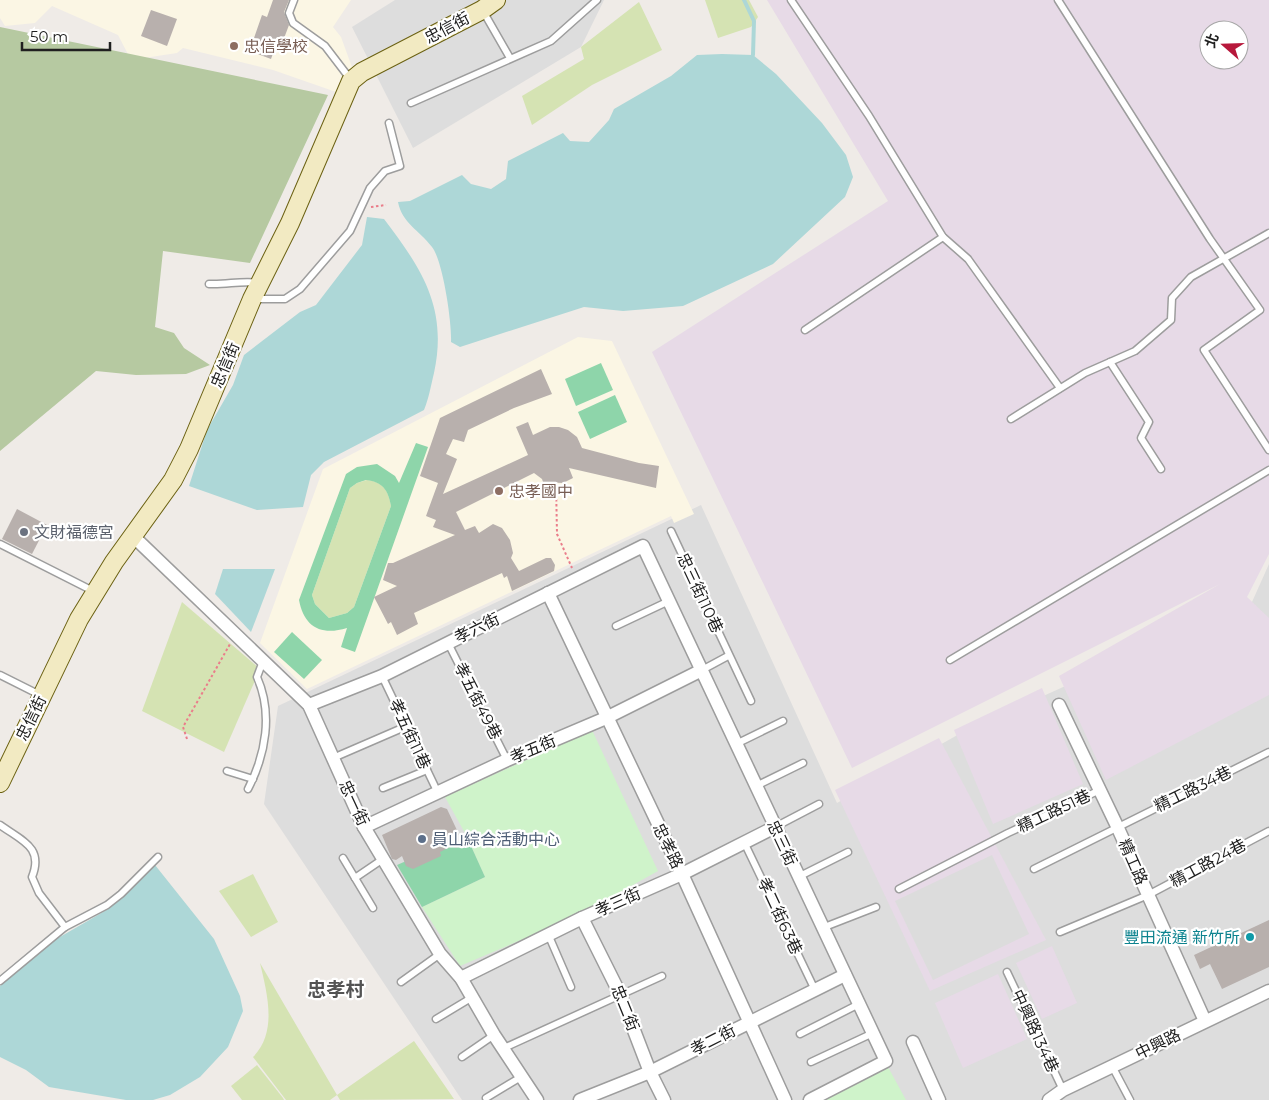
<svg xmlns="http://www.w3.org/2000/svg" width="1269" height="1100" font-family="Montserrat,'Noto Sans TC',sans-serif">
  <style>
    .residential { fill: #ddd }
    .industrial { fill: #e7dae7; fill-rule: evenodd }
    .education { fill: #fbf6e4 }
    .grass { fill: #d5e3b3 }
    .forest { fill: #b6c9a1 }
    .park { fill: #cff3ca }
    .pitch { fill: #8ed5aa; fill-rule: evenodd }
    .parking { fill: #dcdcdc }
    .water { fill: #add7d7 }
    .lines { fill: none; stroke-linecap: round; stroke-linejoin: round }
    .stream { stroke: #add7d7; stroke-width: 4 }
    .building { fill: #b8b0ad }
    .lane-casing { stroke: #9d9d9d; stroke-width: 9 }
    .street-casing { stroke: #9d9d9d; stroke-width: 15 }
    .secondary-casing { stroke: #6b6112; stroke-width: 20 }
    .path { stroke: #ea7d8a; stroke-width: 2; stroke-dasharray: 2.5 2.5; stroke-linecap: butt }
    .lane { stroke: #fff; stroke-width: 6 }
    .street { stroke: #fff; stroke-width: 12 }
    .secondary { stroke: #f2eac2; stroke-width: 18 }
    .education-dot { fill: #8d6e63; stroke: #fff; stroke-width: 2 }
    .worship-dot { fill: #6b7280; stroke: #fff; stroke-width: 2 }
    .service-dot { fill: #5c6f8a; stroke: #fff; stroke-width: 2 }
    .culture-dot { fill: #0f9aa8; stroke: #fff; stroke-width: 2 }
    .labels { text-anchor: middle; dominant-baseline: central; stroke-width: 4.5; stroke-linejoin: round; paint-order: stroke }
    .street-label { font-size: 16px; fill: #202020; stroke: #fff }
    .education-label { font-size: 16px; fill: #785e54; stroke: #fff; text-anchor: start }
    .worship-label { font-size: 16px; fill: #5b616d; stroke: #fff; text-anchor: start }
    .service-label { font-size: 16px; fill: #4e5e75; stroke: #fff; text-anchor: start }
    .culture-label { font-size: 16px; fill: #0d838f; stroke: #fff; text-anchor: end }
    .quarter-label { font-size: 19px; font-weight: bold; fill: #535353; stroke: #fff }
  </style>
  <rect width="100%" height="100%" fill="#efebe7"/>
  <g class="residential">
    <polygon points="395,0 604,0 581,47 413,148 352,27"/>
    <polygon points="701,505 837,803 961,733 1252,602 1269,564 1269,1100 462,1100 264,804 278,706"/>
  </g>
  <g class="industrial">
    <path d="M767 0H1269V554L1247 597 1269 618V695L1106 780 1059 676 1220 584 852 768 652 352 888 201ZM1209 30H1239V60H1209Z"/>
    <polygon points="1042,688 1083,784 993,824 954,730"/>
    <polygon points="939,738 1046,940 930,991 835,790"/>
    <polygon points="1052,946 1077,1003 1042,1019 1016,963"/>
    <polygon points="998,974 1027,1039 963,1068 935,1003"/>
  </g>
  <g class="education">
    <polygon points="0,0 351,0 333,27 341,37 353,70 339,93 273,70 183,48 177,53 131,60 118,35 52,6 35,23 5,26 0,18"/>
    <polygon points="578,337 612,341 694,514 674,523 671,516 307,689 260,643 323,469"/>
  </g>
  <g class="grass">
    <polygon points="705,0 749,0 758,17 751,27 718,38"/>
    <polygon points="639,2 662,50 592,85 532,125 522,96 584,59 581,47"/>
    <path d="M367 480C383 482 388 490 391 506L354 607 347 613 329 618 315 604 312 595 350 488 357 483Z"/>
    <polygon points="182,602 260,669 224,752 142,711"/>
    <polygon points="253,874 278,922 251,937 219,891"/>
    <path d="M260 963 337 1095 414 1041 454 1099 340 1100 337 1095 330 1100H286L253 1057C278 1032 267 993 260 963Z"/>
    <polygon points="257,1065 283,1098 284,1100 242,1100 231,1086"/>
  </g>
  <polygon class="forest" points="0,27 328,95 250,263 163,251 155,327 174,333 184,348 210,365 186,374 136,375 96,371 0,451"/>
  <g class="park">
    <polygon points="592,730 658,871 577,916 460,966 422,907 485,877 466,835 445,797"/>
    <polygon points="888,1067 906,1100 824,1100"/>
  </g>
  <g class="pitch">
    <polygon points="601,363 613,390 576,406 565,379"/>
    <polygon points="615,395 627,422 590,439 578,412"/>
    <path d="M416 443 428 447 355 652 341 647 347 628C321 636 304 627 299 600L346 474 357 467 377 464 395 476 399 483ZM366 480C383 482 388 490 391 506L354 607 347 613 329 618 315 604 312 595 350 488 357 483Z"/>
    <polygon points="292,632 322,660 304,679 274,652"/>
    <polygon points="466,835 485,877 422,907 397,865"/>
  </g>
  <polygon class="parking" points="992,855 1029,934 933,980 895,901"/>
  <g class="water">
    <path d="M722 54 753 55 776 74 822 123 846 155 853 177 845 197 773 264 683 306 623 311 584 307 460 347 451 342C452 323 443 261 432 247 419 230 402 223 398 202L410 201 462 175 471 184 491 189 506 179 508 161 563 133 570 141 589 142 609 120 614 109 671 76 697 55Z"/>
    <path d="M367 217 384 219C422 269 448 308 434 373 431 385 429 398 424 410L324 462 311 475 303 507 257 510 189 486 207 430 233 385 244 355 300 312 316 305 362 245Z"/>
    <polygon points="223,569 275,569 251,632 215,594"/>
    <polygon points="155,865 214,939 240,996 243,1011 228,1047 200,1077 170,1095 153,1100 126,1100 49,1087 26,1070 0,1057 0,986 46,945 110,908"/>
  </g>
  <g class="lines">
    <polyline class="stream" points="744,0 754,21 753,55"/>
  </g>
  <g class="building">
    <polygon points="273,0 289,0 284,12 289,25 280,49 275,48 271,59 255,53 259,39 254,38 262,15 267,17"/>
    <polygon points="151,10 177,19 167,46 141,36"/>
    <polygon points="541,369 552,394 514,408 468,430 464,442 453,439 446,454 457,459 443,494 528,455 516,427 528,422 533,435 550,427 559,427 568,430 577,437 582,448 639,463 659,466 656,488 569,468 573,478 563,483 543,482 542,479 534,473 456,512 465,530 475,526 479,533 493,524 502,528 510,540 513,553 511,558 519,571 546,558 551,558 555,565 554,571 512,591 507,576 504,578 502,573 414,613 418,624 397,635 391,622 388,624 374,597 397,586 383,580 388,563 393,563 455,535 433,527 436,520 426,516 438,483 420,476 440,418"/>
    <polygon points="17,509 47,525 32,554 2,539"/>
    <polygon points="441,807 447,809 463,843 456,848 452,846 440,852 441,856 413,869 406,866 402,856 396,860 392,859 382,835"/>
    <polygon points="1269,920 1269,967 1222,989 1210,964 1200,969 1194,955"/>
  </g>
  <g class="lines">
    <g class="lane-casing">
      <g id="lane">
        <polyline points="294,0 289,13 293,23 325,46 351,80"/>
        <polyline points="791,0 869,116 943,237 968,259 1060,388"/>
        <polyline points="1058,0 1210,239 1260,310 1204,350 1269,450"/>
        <polyline points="483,11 510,58"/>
        <polyline points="411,103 551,41 597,0"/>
        <path d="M209 284C227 285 242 280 259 283"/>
        <polyline points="254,299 285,299 300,289 350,231 370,188 385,171 400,166 389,123"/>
        <polyline points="805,330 943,237"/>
        <polyline points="1110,362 1149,422 1141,438 1161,469"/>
        <polyline points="1011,419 1085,373 1135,351 1171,320 1172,298 1191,277 1269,233"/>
        <polyline points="671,531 751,701"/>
        <polyline points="0,544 95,592"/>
        <polyline points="616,626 669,601"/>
        <polyline points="448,643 507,760"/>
        <polyline points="950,660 1269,470"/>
        <polyline points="702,670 728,656"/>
        <polyline points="0,675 42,696"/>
        <polyline points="382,676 438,793"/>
        <polyline points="736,744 783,721"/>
        <polyline points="333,758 407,726"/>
        <polyline points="227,771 253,779"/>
        <polyline points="756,786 803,763"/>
        <polyline points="383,788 427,770"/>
        <path d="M248 789C266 754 273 713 257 677L263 661"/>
        <path d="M0 825C22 841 44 847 32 877L39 893 65 927"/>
        <polyline points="775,827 819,804"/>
        <polyline points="744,842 815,990"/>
        <polyline points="343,858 373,908"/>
        <polyline points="1034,869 1269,752"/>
        <polyline points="798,877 848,852"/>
        <polyline points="355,878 383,859"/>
        <polyline points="899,889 1008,833 1100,790"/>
        <polyline points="822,928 876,907"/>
        <polyline points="1060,932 1148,895 1269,831"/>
        <polyline points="548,934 571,987"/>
        <polyline points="1007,972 1063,1090"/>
        <polyline points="0,981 65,927 107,905 121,894 158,857"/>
        <polyline points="401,982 440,954"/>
        <polyline points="436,1019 471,998"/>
        <polyline points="800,1034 859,1004"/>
        <polyline points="504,1048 662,976"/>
        <polyline points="462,1057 494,1035"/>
        <polyline points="811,1062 873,1033"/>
        <polyline points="1112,1066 1130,1100"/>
        <polyline points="486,1098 521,1077"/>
      </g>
    </g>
    <g class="street-casing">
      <g id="street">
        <polyline points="134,537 309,705 364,827 440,954 461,978 494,1035 537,1100"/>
        <polyline points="548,593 682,874 785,1100"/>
        <polyline points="309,705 382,676 643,546 886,1061 810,1100"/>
        <polyline points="1059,705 1117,826 1205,1021"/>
        <polyline points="364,827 507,760 606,718 702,670"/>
        <polyline points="582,918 620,994 650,1072 664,1100"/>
        <polyline points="461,978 582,918 682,874 775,827"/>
        <polyline points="913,1042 939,1100"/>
        <polyline points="580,1100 650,1072 845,975"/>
        <polyline points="1049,1100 1063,1090 1269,991"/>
      </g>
    </g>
    <g class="secondary-casing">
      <polyline id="secondary" points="0,783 79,619 114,562 173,480 189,449 252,299 290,223 351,81 362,72 482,10 496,0"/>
    </g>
    <g class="path">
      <polyline points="371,207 386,205"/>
      <polyline points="556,484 557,534 572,568"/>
      <polyline points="187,739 183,727 230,644"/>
    </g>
    <use href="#lane" class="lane"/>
    <use href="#street" class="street"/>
    <use href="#secondary" class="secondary"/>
  </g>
  <g class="education-dot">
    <circle cx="234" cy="46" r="5"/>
    <circle cx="499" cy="491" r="5"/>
  </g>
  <circle class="worship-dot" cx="24" cy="532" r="5"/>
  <circle class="service-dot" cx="422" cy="839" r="5"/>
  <circle class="culture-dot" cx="1250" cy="937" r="5"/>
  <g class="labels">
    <g class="street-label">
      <text transform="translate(447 28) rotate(-28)">忠信街</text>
      <text transform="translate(225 365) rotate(-67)">忠信街</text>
      <text transform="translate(700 593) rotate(65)">忠三街110巷</text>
      <text transform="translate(477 628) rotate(-26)">孝六街</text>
      <text transform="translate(478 701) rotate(63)">孝五街49巷</text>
      <text transform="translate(31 718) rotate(-64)">忠信街</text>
      <text transform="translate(410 734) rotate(65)">孝五街11巷</text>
      <text transform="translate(533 749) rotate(-23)">孝五街</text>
      <text transform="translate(1193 789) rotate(-26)">精工路34巷</text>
      <text transform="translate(354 803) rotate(65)">忠一街</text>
      <text transform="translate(1054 811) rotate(-25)">精工路51巷</text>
      <text transform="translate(782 843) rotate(65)">忠三街</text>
      <text transform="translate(668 846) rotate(64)">忠孝路</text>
      <text transform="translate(1133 862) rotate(66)">精工路</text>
      <text transform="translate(1208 863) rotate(-28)">精工路24巷</text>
      <text transform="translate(618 902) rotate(-24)">孝三街</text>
      <text transform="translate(780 916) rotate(65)">孝二街63巷</text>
      <text transform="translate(625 1008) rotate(68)">忠二街</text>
      <text transform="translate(1035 1031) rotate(65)">中興路134巷</text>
      <text transform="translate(713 1040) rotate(-27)">孝二街</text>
      <text transform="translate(1158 1044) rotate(-26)">中興路</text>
    </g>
    <g class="education-label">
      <text x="244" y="46">忠信學校</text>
      <text x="509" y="491">忠孝國中</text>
    </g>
    <g class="worship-label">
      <text x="34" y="532">文財福德宮</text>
    </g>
    <g class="service-label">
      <text x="432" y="839">員山綜合活動中心</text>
    </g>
    <g class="culture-label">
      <text x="1240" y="937">豐田流通 新竹所</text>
    </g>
    <g class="quarter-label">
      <text x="336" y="989">忠孝村</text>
    </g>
  </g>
  <g transform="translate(1224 45) rotate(290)"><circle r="24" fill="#ffffff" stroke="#a6a6a6"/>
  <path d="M0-4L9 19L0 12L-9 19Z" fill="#b7183b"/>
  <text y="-8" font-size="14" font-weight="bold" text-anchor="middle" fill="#202020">北</text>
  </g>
  <path d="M22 42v8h88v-8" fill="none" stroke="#202020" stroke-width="2.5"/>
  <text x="30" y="42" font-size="15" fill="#202020" stroke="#ffffff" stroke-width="4" paint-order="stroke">50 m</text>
</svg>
